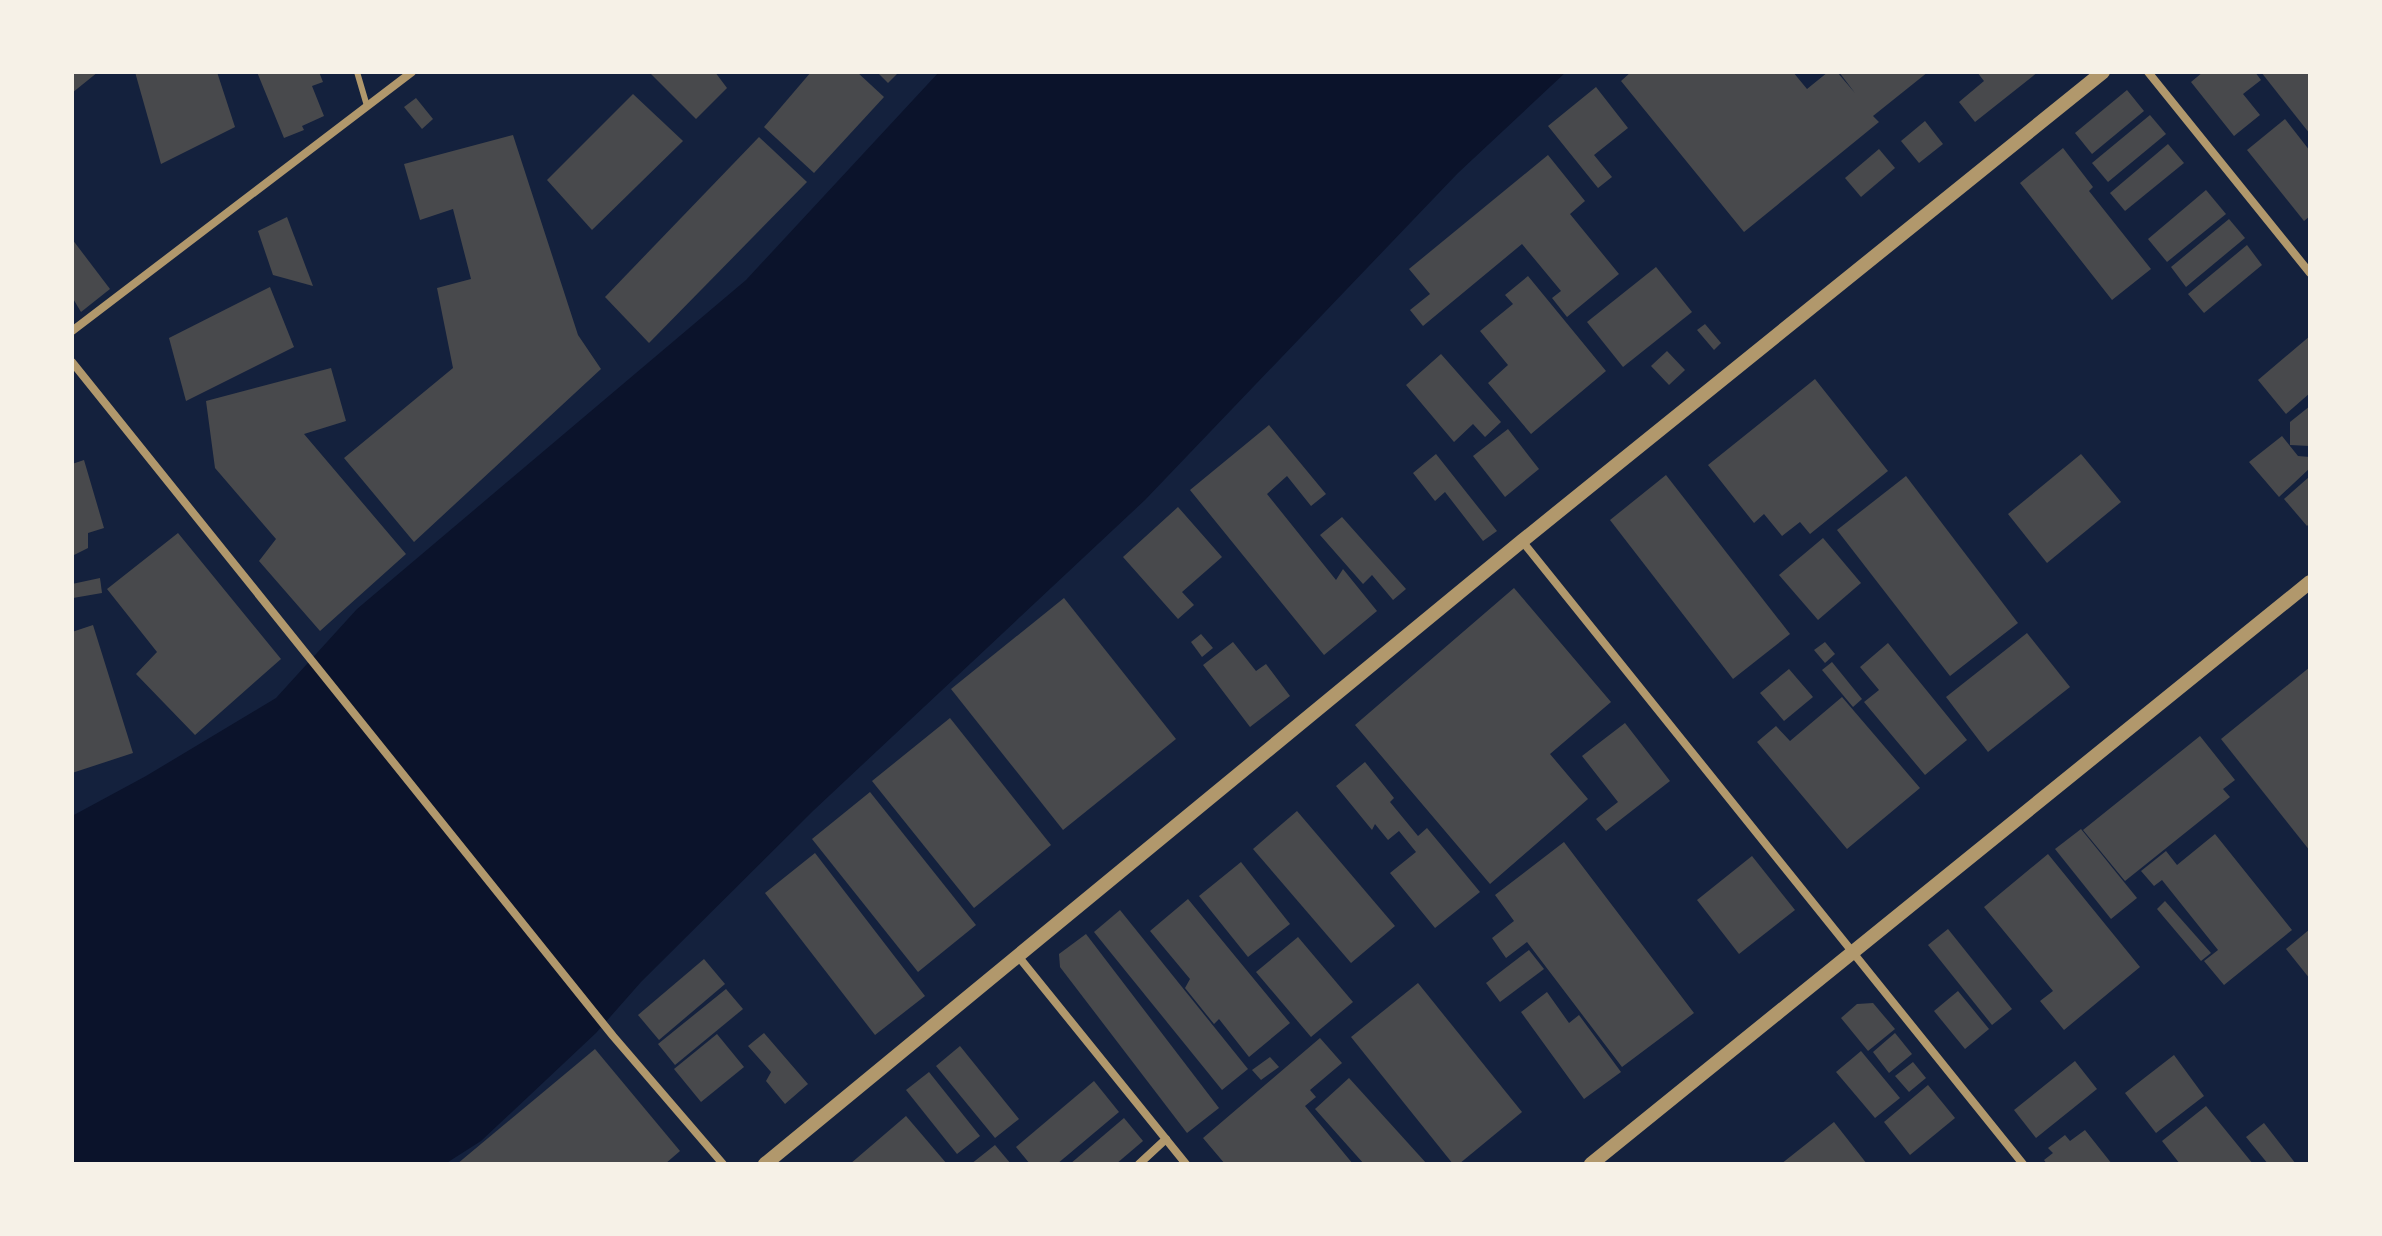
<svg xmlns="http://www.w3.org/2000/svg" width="2382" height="1236" font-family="'Open Sans',sans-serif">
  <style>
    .water { fill: #0b132b }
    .building { fill: #48494c }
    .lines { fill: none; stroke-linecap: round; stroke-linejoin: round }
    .service { stroke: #b1986c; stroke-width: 6 }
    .minor { stroke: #b1986c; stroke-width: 8 }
    .tertiary { stroke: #b1986c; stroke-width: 14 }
  </style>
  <rect width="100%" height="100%" fill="#14213d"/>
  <polygon class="water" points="939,72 1566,72 1458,173 1145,500 814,810 641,982 596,1033 481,1141 445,1164 72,1164 72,816 146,776 276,698 357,609 746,280"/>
  <g class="building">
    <polygon points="72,72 98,72 72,93"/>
    <polygon points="135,72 217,72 235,127 161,164"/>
    <polygon points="257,72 319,72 323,82 312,86 324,116 302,126 304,130 284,138"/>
    <polygon points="649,72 715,72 727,88 696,119"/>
    <polygon points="811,72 857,72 884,97 814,173 764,127"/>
    <polygon points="877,72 899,72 888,83"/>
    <polygon points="1631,72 1793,72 1807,89 1828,72 1837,72 1855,93 1839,72 1928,72 1873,116 1879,122 1744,232 1621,81"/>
    <polygon points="1977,72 2038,72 1975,122 1959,102 1984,81"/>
    <polygon points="2203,72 2255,72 2261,80 2243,94 2260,115 2234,136 2191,82"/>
    <polygon points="2261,72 2310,72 2310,134"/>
    <polygon points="1596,87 1628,128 1594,155 1612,177 1598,188 1548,126"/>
    <polygon points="2127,90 2144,111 2092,154 2075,133"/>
    <polygon points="633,94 683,141 592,230 547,180"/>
    <polygon points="416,98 433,119 422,129 404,107"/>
    <polygon points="2150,115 2166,134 2108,182 2092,163"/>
    <polygon points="2285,119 2310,151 2310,216 2304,221 2247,150"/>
    <polygon points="1925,121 1943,144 1919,163 1901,141"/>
    <polygon points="513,135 578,335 601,369 414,542 344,458 453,368 437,288 471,279 453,209 420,220 404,164"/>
    <polygon points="759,137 807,182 649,343 605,297"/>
    <polygon points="2168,144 2184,163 2125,211 2110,193"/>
    <polygon points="2063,148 2093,187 2089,191 2151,269 2112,300 2020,183"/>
    <polygon points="1879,149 1895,168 1861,197 1845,178"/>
    <polygon points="1548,155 1585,201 1570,214 1619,274 1567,317 1552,298 1561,291 1522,244 1423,326 1410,310 1430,294 1409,269"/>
    <polygon points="2206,190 2226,214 2167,262 2148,239"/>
    <polygon points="287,217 313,286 273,275 258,231"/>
    <polygon points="2229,219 2245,238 2186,287 2171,267"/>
    <polygon points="72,239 110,289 81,312 72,297"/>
    <polygon points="2247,245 2262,265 2204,313 2188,294"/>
    <polygon points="1656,267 1692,312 1623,367 1587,322"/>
    <polygon points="1528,276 1606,371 1531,434 1488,383 1508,365 1480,331 1513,304 1505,295"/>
    <polygon points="270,287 294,347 186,401 169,338"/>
    <polygon points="1705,324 1721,343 1714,350 1697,330"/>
    <polygon points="2310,336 2310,393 2286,414 2258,380"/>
    <polygon points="1667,351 1685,370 1669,385 1651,366"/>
    <polygon points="1441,354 1501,422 1485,437 1473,424 1454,442 1406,385"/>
    <polygon points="331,368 346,421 304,434 406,554 320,631 259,561 276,539 215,468 206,401"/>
    <polygon points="1815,379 1888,471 1810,534 1800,522 1782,536 1764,514 1754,523 1708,465"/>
    <polygon points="2310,406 2310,446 2290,445 2290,422"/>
    <polygon points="1269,425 1326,494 1311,506 1287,476 1267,494 1336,580 1343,569 1377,611 1324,655 1190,490"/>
    <polygon points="1508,429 1539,469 1505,497 1473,456"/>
    <polygon points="2282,436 2298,456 2310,457 2310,468 2279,497 2249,462"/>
    <polygon points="1436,454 1497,531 1483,541 1445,492 1435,501 1413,473"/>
    <polygon points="2081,454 2121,502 2047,563 2008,514"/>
    <polygon points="84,460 104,528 88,533 88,548 72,556 72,464"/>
    <polygon points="1666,475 1790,634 1733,679 1610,520"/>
    <polygon points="1906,476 2018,623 1950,676 1837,530"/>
    <polygon points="2309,477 2310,523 2307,526 2284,499"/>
    <polygon points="1178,507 1222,557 1182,592 1194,605 1178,619 1123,557"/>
    <polygon points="1342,517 1406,589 1393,600 1372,575 1363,584 1320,535"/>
    <polygon points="178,533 281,659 195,735 136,674 157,652 107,589"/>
    <polygon points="1823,538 1861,583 1818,620 1779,575"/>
    <polygon points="100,578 102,593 73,598 72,584"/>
    <polygon points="1514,588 1611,702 1550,754 1588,799 1490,884 1355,725"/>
    <polygon points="1064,598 1176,739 1063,830 951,689"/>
    <polygon points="93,625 133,753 72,773 72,632"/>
    <polygon points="2027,633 2070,687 1988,752 1946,697"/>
    <polygon points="1201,634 1213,648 1202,657 1191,642"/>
    <polygon points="1233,642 1256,671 1266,664 1290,696 1250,727 1203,665"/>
    <polygon points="1825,642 1835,654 1825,663 1814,650"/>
    <polygon points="1888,643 1967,740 1925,775 1864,702 1879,690 1860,667"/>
    <polygon points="1832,662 1862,699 1853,707 1822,670"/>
    <polygon points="2310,667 2310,851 2221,739"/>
    <polygon points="1789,669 1813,697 1784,721 1760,693"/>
    <polygon points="1842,697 1920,788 1847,849 1757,742 1776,726 1790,741"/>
    <polygon points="950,718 1051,845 974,908 872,781"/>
    <polygon points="1625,723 1670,781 1606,831 1596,819 1618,802 1582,756"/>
    <polygon points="2200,736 2235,780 2223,789 2230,797 2125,881 2083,830"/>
    <polygon points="1365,762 1394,798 1390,802 1418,836 1427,828 1480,892 1435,928 1390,873 1416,852 1399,831 1388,840 1375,824 1372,830 1336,786"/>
    <polygon points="870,792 976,925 918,972 812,839"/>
    <polygon points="1297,811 1395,926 1351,963 1253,849"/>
    <polygon points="2081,829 2137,898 2111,919 2055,849"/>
    <polygon points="2215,834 2292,930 2224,985 2204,961 2218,950 2162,880 2154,886 2141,871 2166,851 2177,865"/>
    <polygon points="1564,842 1694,1013 1622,1067 1527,942 1506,958 1492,938 1514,921 1495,895"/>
    <polygon points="815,853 925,996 875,1035 765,893"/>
    <polygon points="2048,854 2140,967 2064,1030 2040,1001 2053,991 1984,907"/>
    <polygon points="1752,856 1795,910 1739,954 1697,900"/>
    <polygon points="1241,862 1290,924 1248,957 1199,896"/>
    <polygon points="1188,899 1290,1023 1249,1057 1219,1019 1214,1024 1185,988 1190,979 1150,931"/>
    <polygon points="2165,901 2211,953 2201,961 2157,909"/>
    <polygon points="1120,910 1248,1069 1222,1090 1094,932"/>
    <polygon points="1948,929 2012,1009 1992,1025 1928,945"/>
    <polygon points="2310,929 2310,979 2286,949"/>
    <polygon points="1086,934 1219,1108 1187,1133 1060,967 1059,954"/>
    <polygon points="1298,937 1353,1002 1311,1037 1256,972"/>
    <polygon points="1529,950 1544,969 1500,1002 1486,983"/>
    <polygon points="704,959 725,984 659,1040 638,1015"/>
    <polygon points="1418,983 1522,1112 1459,1164 1453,1164 1351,1037"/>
    <polygon points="726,989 743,1009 675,1065 658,1044"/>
    <polygon points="1958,991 1989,1029 1965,1049 1934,1011"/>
    <polygon points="1547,992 1569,1023 1579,1015 1621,1072 1584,1099 1521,1012"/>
    <polygon points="1873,1003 1895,1029 1868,1051 1841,1018 1857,1004"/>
    <polygon points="764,1033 808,1084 785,1104 766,1081 771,1072 748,1046"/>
    <polygon points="1895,1033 1912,1054 1889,1073 1873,1052"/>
    <polygon points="717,1034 744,1067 701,1102 674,1069"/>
    <polygon points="1320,1038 1342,1063 1310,1090 1316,1097 1305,1106 1353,1164 1225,1164 1203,1138"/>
    <polygon points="960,1046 1019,1119 995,1138 936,1066"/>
    <polygon points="595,1049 680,1151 665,1164 457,1164"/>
    <polygon points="1861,1051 1900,1098 1875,1118 1836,1072"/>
    <polygon points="2174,1055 2204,1096 2156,1133 2125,1093"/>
    <polygon points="1270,1057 1279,1067 1261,1080 1252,1070"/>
    <polygon points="2075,1061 2097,1089 2036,1138 2014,1110"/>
    <polygon points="1913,1062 1926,1078 1909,1092 1895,1076"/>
    <polygon points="929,1072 980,1136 957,1154 906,1090"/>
    <polygon points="1349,1078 1427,1164 1364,1164 1315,1109"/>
    <polygon points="1094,1081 1119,1112 1057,1164 1030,1164 1016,1147"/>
    <polygon points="1928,1085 1955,1118 1910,1155 1884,1122"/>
    <polygon points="2206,1106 2253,1164 2180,1164 2162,1141"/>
    <polygon points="906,1116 947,1164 850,1164"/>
    <polygon points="1124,1118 1143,1141 1116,1164 1070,1164"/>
    <polygon points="1834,1122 1867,1164 1781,1164"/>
    <polygon points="2264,1123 2296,1164 2268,1164 2246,1137"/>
    <polygon points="2085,1130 2112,1164 2047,1164 2044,1160 2053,1153 2048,1148 2065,1135 2070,1141"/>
    <polygon points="995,1145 1011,1164 971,1164"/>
  </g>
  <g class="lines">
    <polyline class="service" points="357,72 367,106"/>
    <g class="minor">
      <polyline points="2148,72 2310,273"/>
      <polyline points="72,331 412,72"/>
      <polyline points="72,362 613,1036 723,1164"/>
      <polyline points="1522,541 2023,1164"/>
      <polyline points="1018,956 1186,1164"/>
      <polyline points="1139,1164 1166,1139"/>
    </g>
    <g class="tertiary">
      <polyline points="765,1164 1522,541 2103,72"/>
      <polyline points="1591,1164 2310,582"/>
    </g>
  </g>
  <rect width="2382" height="1236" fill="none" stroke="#f6f1e7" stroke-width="148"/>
</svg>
